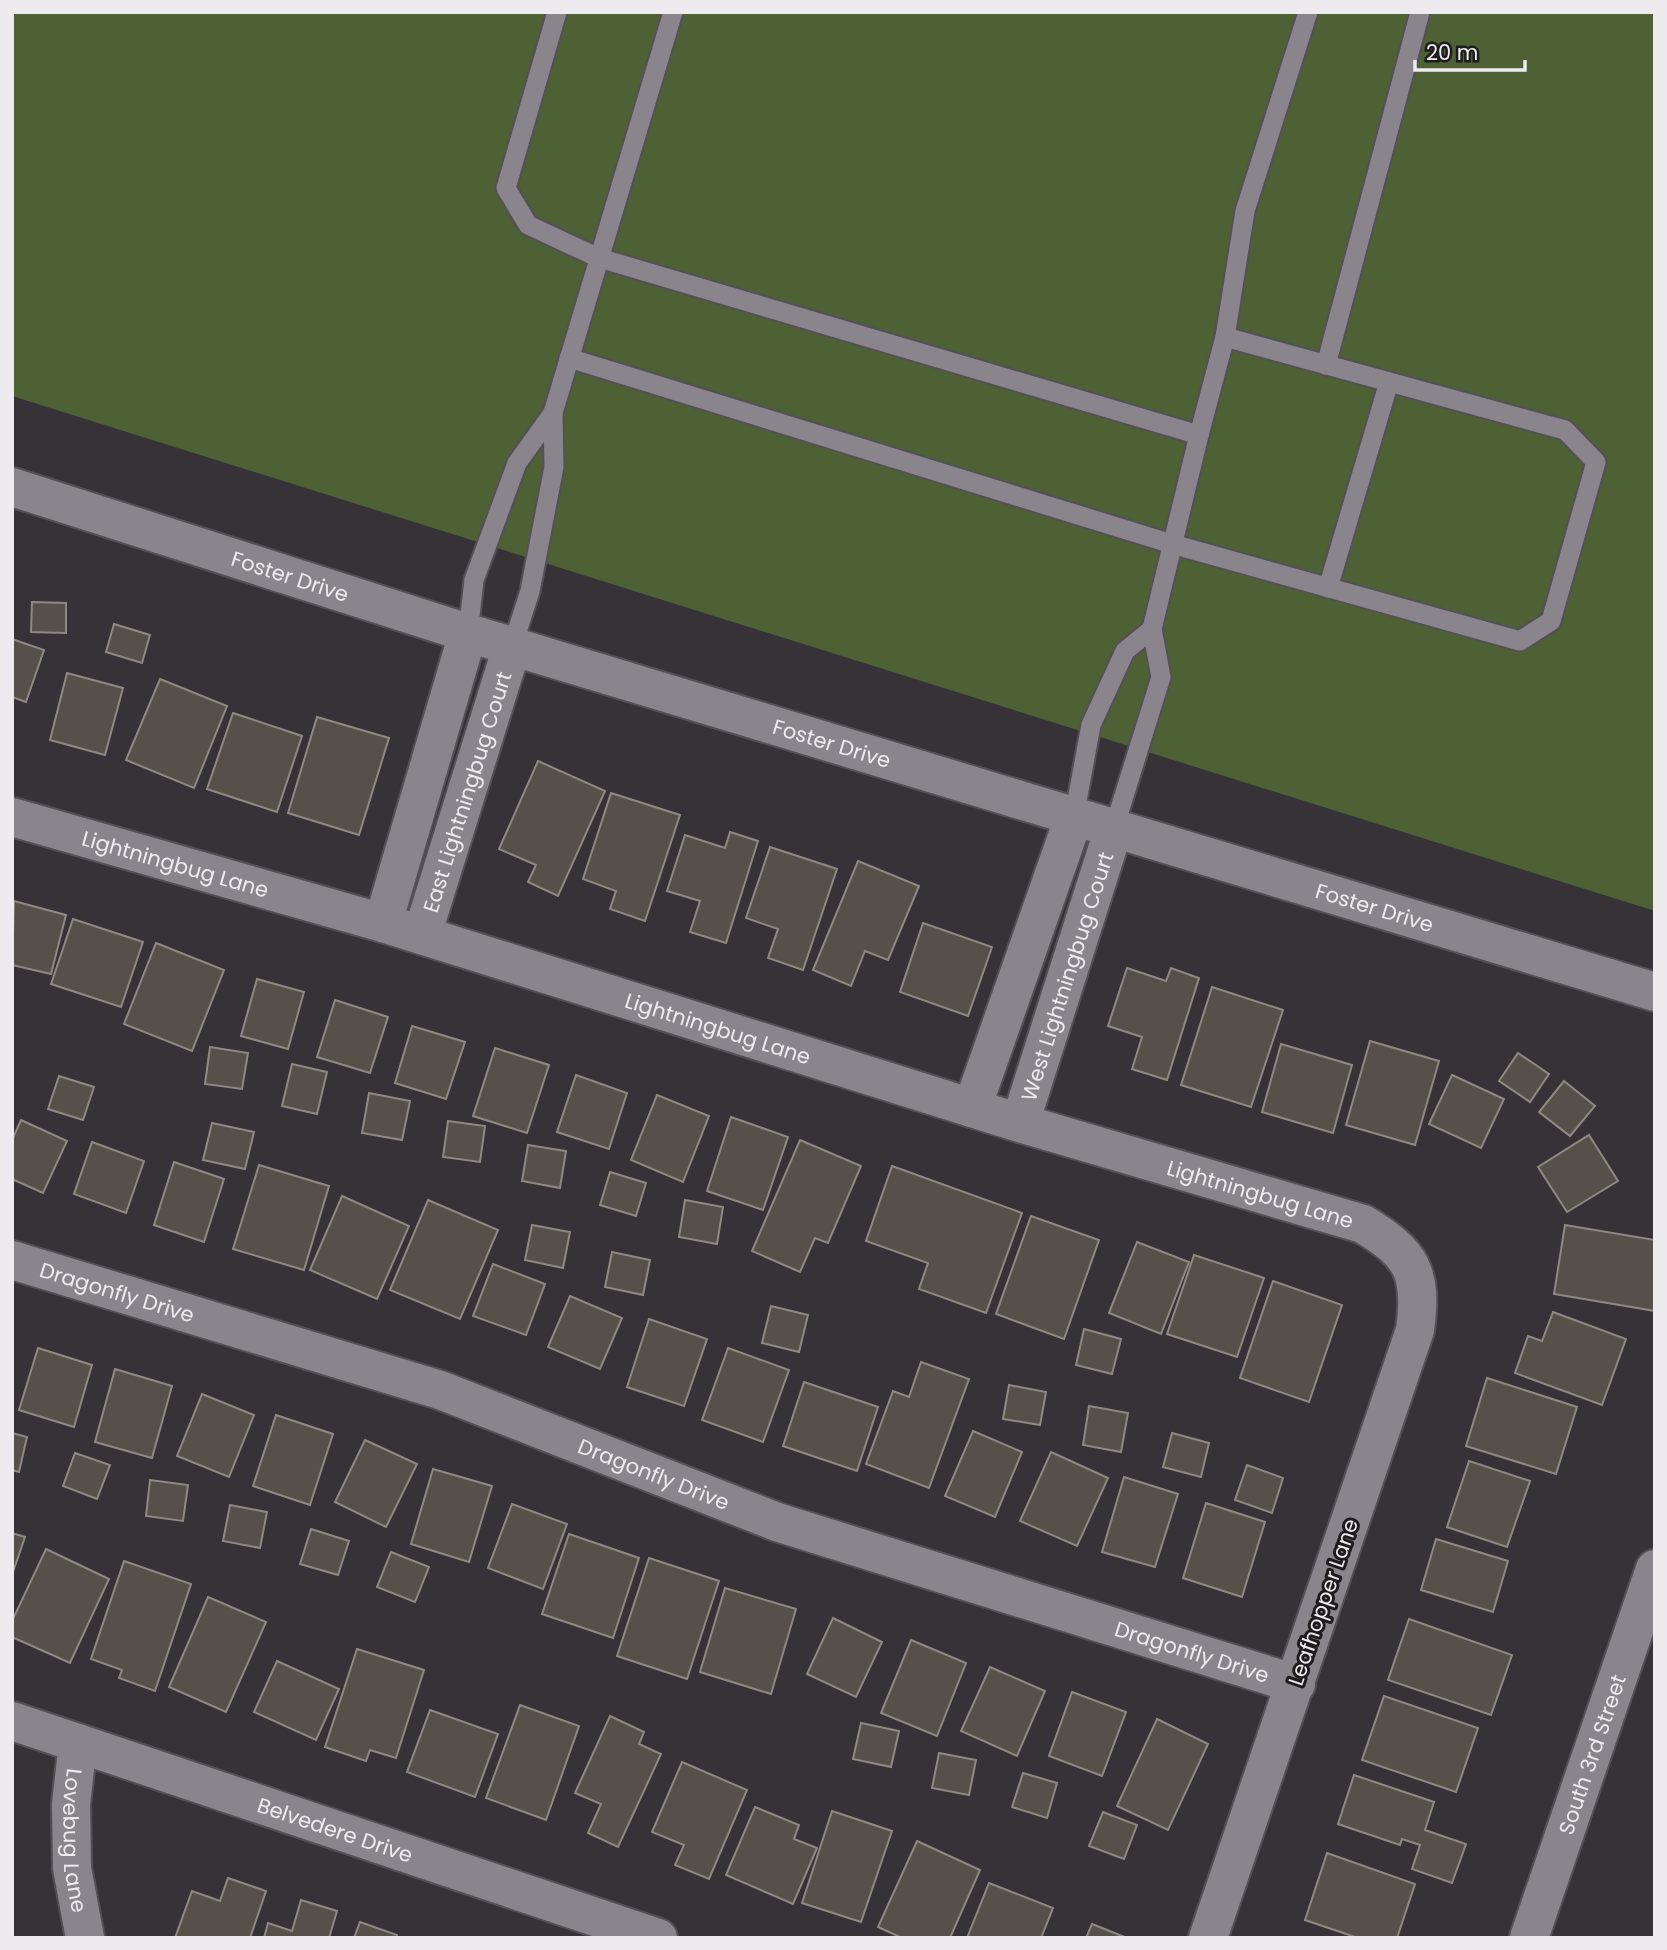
<svg xmlns="http://www.w3.org/2000/svg" width="1667" height="1950" font-family="Poppins,sans-serif">
  <style>
    .green { fill: #4d6135 }
    .building { fill: #555049; stroke: #8f8982; stroke-width: 2 }
    .lines { fill: none; stroke-linecap: round; stroke-linejoin: round }
    .service-casing { stroke: #545056; stroke-width: 23 }
    .minor-casing { stroke: #545056; stroke-width: 42 }
    .tertiary-casing { stroke: #545056; stroke-width: 42 }
    .service { stroke: #8a858c; stroke-width: 19 }
    .minor { stroke: #8a858c; stroke-width: 38 }
    .tertiary { stroke: #8a858c; stroke-width: 38 }
    .labels { text-anchor: middle; dominant-baseline: central; stroke-width: 6; stroke-linejoin: round; paint-order: stroke }
    .street-label { font-size: 21px; fill: #eeebef; stroke: #1d1b1e }
  </style>
  <rect width="100%" height="100%" fill="#373238"/>
  <polygon class="green" points="12,12 1655,12 1655,911 12,396"/>
  <g class="building">
    <polygon points="32,602 66,603 66,633 31,632"/>
    <polygon points="114,624 150,635 142,663 106,652"/>
    <polygon points="12,639 44,650 26,702 12,697"/>
    <polygon points="67,673 123,688 105,755 50,740"/>
    <polygon points="160,679 227,706 194,788 126,760"/>
    <polygon points="233,713 302,736 277,812 207,789"/>
    <polygon points="317,717 389,738 359,835 288,813"/>
    <polygon points="538,761 605,791 558,896 528,882 536,865 499,849"/>
    <polygon points="611,793 680,815 645,921 610,909 616,891 583,879"/>
    <polygon points="730,832 758,841 726,943 690,932 700,901 667,891 685,835 725,848"/>
    <polygon points="770,847 837,869 803,970 768,958 778,929 746,918"/>
    <polygon points="858,861 919,886 888,960 865,951 851,986 813,970"/>
    <polygon points="14,901 66,915 51,974 12,965"/>
    <polygon points="73,919 143,942 121,1007 51,984"/>
    <polygon points="923,923 992,947 968,1016 900,992"/>
    <polygon points="156,943 224,970 192,1051 124,1024"/>
    <polygon points="1127,968 1166,981 1171,968 1199,978 1167,1080 1132,1069 1142,1037 1108,1026"/>
    <polygon points="257,979 304,992 288,1049 241,1036"/>
    <polygon points="1212,987 1283,1010 1251,1107 1181,1085"/>
    <polygon points="335,1000 388,1017 370,1073 317,1057"/>
    <polygon points="412,1026 465,1042 446,1099 395,1083"/>
    <polygon points="1370,1041 1439,1061 1415,1145 1346,1125"/>
    <polygon points="1281,1044 1352,1065 1333,1133 1262,1112"/>
    <polygon points="210,1047 248,1053 242,1089 205,1084"/>
    <polygon points="495,1048 549,1065 527,1133 473,1116"/>
    <polygon points="1518,1053 1549,1074 1530,1102 1499,1081"/>
    <polygon points="292,1064 327,1072 317,1114 282,1106"/>
    <polygon points="576,1075 627,1093 609,1149 557,1132"/>
    <polygon points="1452,1075 1504,1099 1481,1148 1429,1124"/>
    <polygon points="59,1076 94,1087 83,1120 48,1109"/>
    <polygon points="1564,1081 1595,1106 1570,1136 1539,1112"/>
    <polygon points="369,1093 410,1101 402,1140 362,1133"/>
    <polygon points="657,1095 709,1116 683,1182 631,1160"/>
    <polygon points="731,1117 788,1137 763,1210 707,1191"/>
    <polygon points="21,1120 67,1141 43,1193 12,1179 12,1140"/>
    <polygon points="448,1121 485,1126 480,1162 443,1157"/>
    <polygon points="212,1123 254,1132 245,1169 203,1160"/>
    <polygon points="1589,1135 1618,1181 1567,1212 1538,1167"/>
    <polygon points="800,1140 861,1166 828,1243 815,1238 800,1272 752,1251"/>
    <polygon points="92,1142 144,1161 126,1213 74,1194"/>
    <polygon points="528,1145 566,1151 560,1188 522,1181"/>
    <polygon points="174,1162 224,1179 204,1242 154,1225"/>
    <polygon points="259,1165 329,1186 304,1270 233,1249"/>
    <polygon points="892,1166 1022,1213 986,1313 919,1289 928,1263 866,1241"/>
    <polygon points="610,1172 646,1183 636,1216 600,1205"/>
    <polygon points="342,1196 409,1226 377,1299 310,1270"/>
    <polygon points="428,1200 498,1230 460,1319 390,1290"/>
    <polygon points="685,1200 723,1207 717,1244 679,1237"/>
    <polygon points="1031,1216 1099,1240 1064,1339 996,1314"/>
    <polygon points="532,1225 570,1232 563,1268 525,1260"/>
    <polygon points="1565,1225 1655,1240 1655,1311 1554,1294"/>
    <polygon points="1137,1242 1189,1262 1161,1334 1109,1313"/>
    <polygon points="612,1252 650,1260 643,1295 605,1287"/>
    <polygon points="1194,1255 1264,1278 1237,1357 1167,1334"/>
    <polygon points="493,1264 545,1284 526,1335 473,1316"/>
    <polygon points="1273,1281 1342,1305 1309,1402 1240,1378"/>
    <polygon points="570,1296 622,1318 600,1369 548,1347"/>
    <polygon points="771,1306 808,1315 799,1352 762,1343"/>
    <polygon points="1553,1312 1626,1339 1602,1405 1515,1373 1528,1336 1542,1341"/>
    <polygon points="649,1319 707,1339 684,1406 627,1387"/>
    <polygon points="1084,1329 1121,1339 1112,1374 1076,1365"/>
    <polygon points="38,1348 92,1365 74,1427 19,1410"/>
    <polygon points="728,1348 789,1370 763,1442 702,1420"/>
    <polygon points="921,1362 969,1379 929,1488 866,1464 893,1391 909,1397"/>
    <polygon points="115,1369 172,1386 152,1458 95,1442"/>
    <polygon points="1487,1378 1577,1407 1556,1474 1466,1446"/>
    <polygon points="804,1382 878,1407 857,1471 783,1446"/>
    <polygon points="1009,1385 1046,1392 1040,1425 1003,1419"/>
    <polygon points="202,1394 254,1415 229,1477 177,1456"/>
    <polygon points="1089,1406 1128,1413 1121,1452 1083,1445"/>
    <polygon points="276,1415 333,1434 310,1505 253,1486"/>
    <polygon points="973,1431 1022,1452 995,1517 945,1496"/>
    <polygon points="12,1433 27,1437 19,1472 12,1470"/>
    <polygon points="1172,1433 1209,1443 1201,1477 1163,1467"/>
    <polygon points="365,1440 417,1464 386,1527 335,1502"/>
    <polygon points="1051,1452 1108,1478 1077,1546 1020,1521"/>
    <polygon points="75,1453 110,1465 97,1499 63,1486"/>
    <polygon points="1469,1461 1530,1481 1507,1547 1447,1527"/>
    <polygon points="1247,1465 1283,1478 1272,1513 1235,1500"/>
    <polygon points="433,1469 492,1486 469,1562 411,1544"/>
    <polygon points="1124,1477 1178,1494 1155,1567 1102,1552"/>
    <polygon points="150,1480 188,1485 183,1521 146,1516"/>
    <polygon points="1206,1503 1265,1522 1242,1597 1183,1578"/>
    <polygon points="512,1504 567,1524 543,1589 488,1568"/>
    <polygon points="230,1505 267,1512 260,1548 223,1541"/>
    <polygon points="311,1529 349,1541 338,1575 300,1564"/>
    <polygon points="12,1533 25,1537 12,1575"/>
    <polygon points="569,1534 639,1558 613,1638 542,1614"/>
    <polygon points="1436,1539 1508,1561 1493,1612 1421,1590"/>
    <polygon points="46,1549 109,1579 70,1663 12,1637 12,1621"/>
    <polygon points="391,1552 429,1567 415,1602 377,1587"/>
    <polygon points="649,1558 719,1581 687,1679 617,1656"/>
    <polygon points="124,1561 191,1584 155,1691 119,1678 122,1670 91,1659"/>
    <polygon points="725,1588 796,1609 771,1694 700,1672"/>
    <polygon points="208,1597 266,1622 226,1712 169,1687"/>
    <polygon points="833,1618 882,1642 856,1697 807,1674"/>
    <polygon points="1409,1619 1512,1655 1491,1715 1388,1680"/>
    <polygon points="911,1640 966,1663 937,1736 881,1713"/>
    <polygon points="357,1649 424,1670 396,1758 370,1750 366,1761 325,1747"/>
    <polygon points="277,1661 339,1689 316,1740 254,1712"/>
    <polygon points="990,1667 1045,1691 1017,1756 961,1731"/>
    <polygon points="1072,1692 1126,1712 1102,1776 1049,1756"/>
    <polygon points="1384,1696 1478,1728 1456,1792 1362,1760"/>
    <polygon points="520,1705 579,1726 546,1820 486,1798"/>
    <polygon points="430,1710 498,1734 475,1797 407,1772"/>
    <polygon points="610,1716 644,1732 639,1744 661,1754 618,1847 588,1833 601,1804 575,1793"/>
    <polygon points="1157,1719 1208,1744 1168,1830 1117,1806"/>
    <polygon points="861,1723 899,1731 891,1767 853,1759"/>
    <polygon points="939,1753 976,1760 969,1795 932,1788"/>
    <polygon points="682,1762 747,1790 709,1879 675,1865 684,1845 652,1832"/>
    <polygon points="1023,1773 1057,1783 1047,1818 1012,1807"/>
    <polygon points="1354,1775 1434,1802 1425,1830 1466,1844 1452,1883 1412,1869 1420,1845 1402,1839 1400,1845 1338,1824"/>
    <polygon points="755,1807 799,1825 794,1839 817,1848 793,1904 726,1875"/>
    <polygon points="832,1811 892,1831 861,1922 802,1903"/>
    <polygon points="1103,1812 1137,1825 1124,1859 1089,1846"/>
    <polygon points="917,1841 980,1870 950,1938 902,1938 878,1927"/>
    <polygon points="1327,1853 1415,1884 1397,1938 1358,1938 1305,1920"/>
    <polygon points="228,1878 266,1891 250,1938 175,1938 192,1891 220,1901"/>
    <polygon points="989,1883 1053,1908 1041,1938 967,1938"/>
    <polygon points="301,1900 337,1911 329,1938 264,1938 268,1923 292,1931"/>
    <polygon points="360,1922 397,1935 396,1938 354,1938"/>
    <polygon points="1092,1924 1127,1938 1086,1938"/>
  </g>
  <g class="lines">
    <g class="service-casing">
      <g id="service">
        <polyline points="557,12 506,188 528,225 599,258 1199,435 1152,629 1161,677 1114,828"/>
        <polyline points="1225,337 1245,211 1308,12"/>
        <polyline points="569,358 1172,544 1520,641 1551,621 1596,462 1565,430 1225,337 1199,435"/>
        <polyline points="1326,365 1420,12"/>
        <polyline points="553,413 673,12"/>
        <polyline points="1328,588 1389,382"/>
        <polyline points="468,633 474,580 517,463 553,413 554,467 530,591 512,647"/>
        <polyline points="1074,817 1091,725 1125,651 1152,629"/>
      </g>
    </g>
    <g class="minor-casing">
      <g id="minor">
        <path id="s1" d="M12 817 383 923 1020 1123 1363 1224C1412 1254 1423 1272 1415 1330L1208 1938"/>
        <polyline points="383,923 468,633"/>
        <path id="s2" d="M422 935 512 647"/>
        <polyline points="972,1108 1074,817"/>
        <path id="s3" d="M1020 1123 1114 828"/>
        <path id="s4" d="M12 1260 440 1390 777 1522 1296 1684"/>
        <path id="s5" d="M12 1721 658 1938"/>
        <path id="s6" d="M78 1743 71 1804 72 1868 85 1938"/>
        <path id="s7" d="M1529 1938 1655 1569"/>
      </g>
    </g>
    <g class="tertiary-casing">
      <g id="tertiary">
        <path id="s8" d="M12 487 468 633 1655 992"/>
      </g>
    </g>
    <use href="#service" class="service"/>
    <use href="#minor" class="minor"/>
    <use href="#tertiary" class="tertiary"/>
  </g>
  <g class="labels">
    <g class="street-label">
      <text stroke="none"><textPath href="#s8" startOffset="292">Foster Drive</textPath></text>
      <text stroke="none"><textPath href="#s8" startOffset="859">Foster Drive</textPath></text>
      <text stroke="none"><textPath href="#s2" startOffset="150">East Lightningbug Court</textPath></text>
      <text stroke="none"><textPath href="#s1" startOffset="170">Lightningbug Lane</textPath></text>
      <text stroke="none"><textPath href="#s8" startOffset="1426">Foster Drive</textPath></text>
      <text stroke="none"><textPath href="#s3" startOffset="154">West Lightningbug Court</textPath></text>
      <text stroke="none"><textPath href="#s1" startOffset="737">Lightningbug Lane</textPath></text>
      <text stroke="none"><textPath href="#s1" startOffset="1304">Lightningbug Lane</textPath></text>
      <text stroke="none"><textPath href="#s4" startOffset="110">Dragonfly Drive</textPath></text>
      <text stroke="none"><textPath href="#s4" startOffset="677">Dragonfly Drive</textPath></text>
      <text transform="translate(1323 1602) rotate(-71)">Leafhopper Lane</text>
      <text stroke="none"><textPath href="#s4" startOffset="1244">Dragonfly Drive</textPath></text>
      <text stroke="none"><textPath href="#s7" startOffset="194">South 3rd Street</textPath></text>
      <text stroke="none"><textPath href="#s5" startOffset="341">Belvedere Drive</textPath></text>
      <text stroke="none"><textPath href="#s6" startOffset="98">Lovebug Lane</textPath></text>
    </g>
  </g>
  <rect width="1667" height="1950" fill="none" stroke="#eeebef" stroke-width="28"/>
  <path d="M1415 60v10h110v-10" fill="none" stroke="#eeebef" stroke-width="3.5"/>
  <text x="1426" y="60" font-size="21" fill="#eeebef" stroke="#1d1b1e" stroke-width="5" paint-order="stroke">20 m</text>
</svg>
